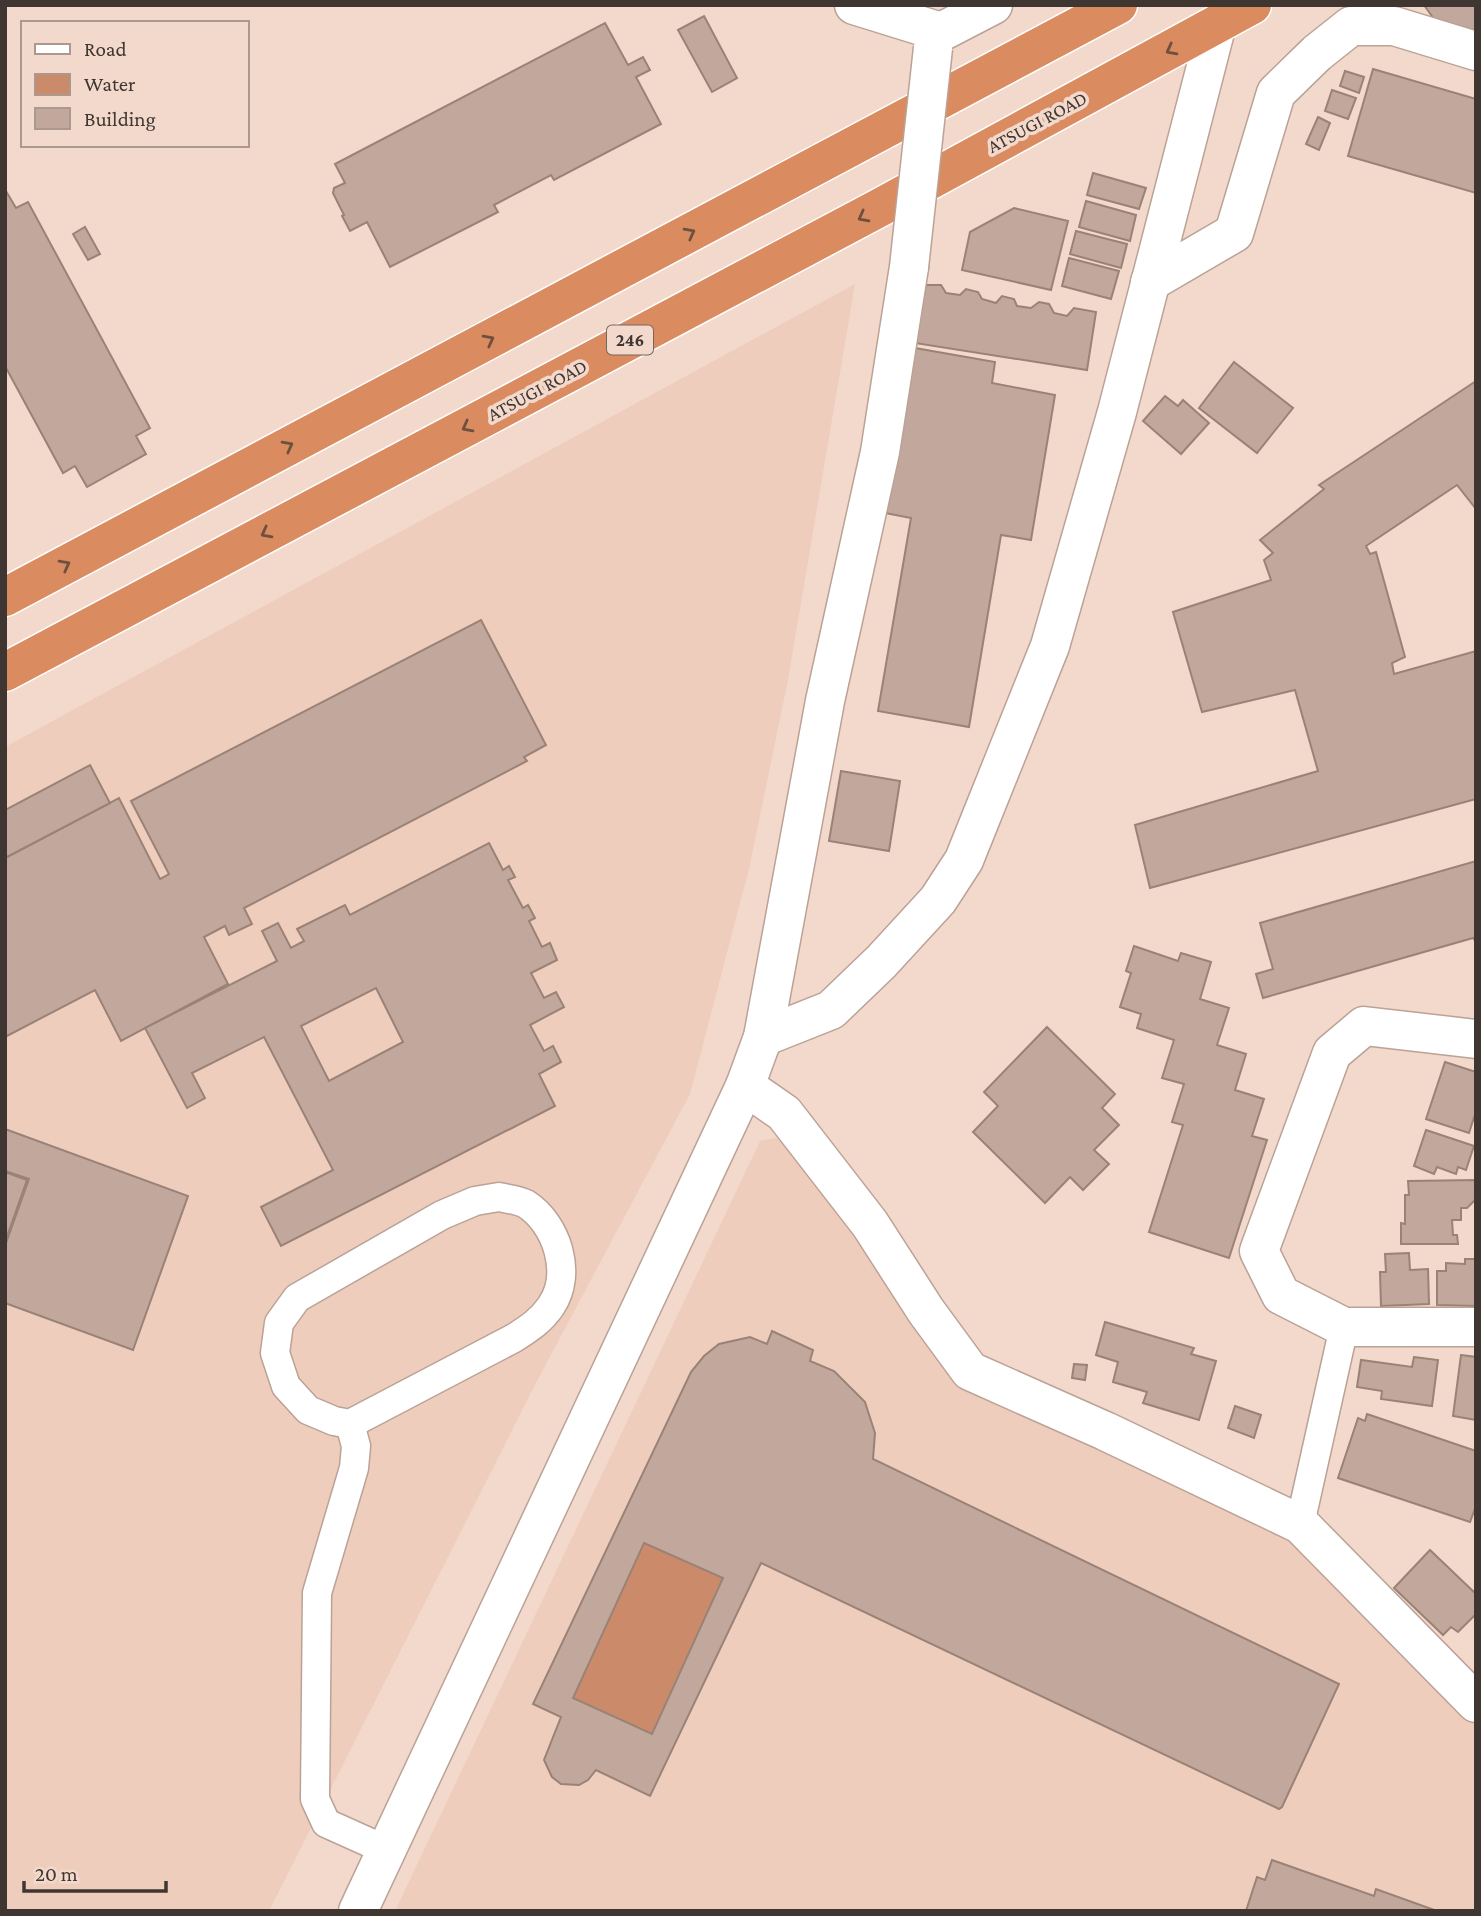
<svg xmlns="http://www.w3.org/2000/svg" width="1481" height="1916" font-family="'Crimson Pro',serif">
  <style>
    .built { fill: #efcdbd }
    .water { fill: #cb8b6b }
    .building { fill: #c2a89c; stroke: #9a8276; stroke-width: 2; fill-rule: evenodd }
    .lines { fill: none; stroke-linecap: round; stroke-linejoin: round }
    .service-casing { stroke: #bba296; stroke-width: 31 }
    .minor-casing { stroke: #bba296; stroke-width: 41 }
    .trunk-casing { stroke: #fff; stroke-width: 41 }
    .service { stroke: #fff; stroke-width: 28 }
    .minor { stroke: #fff; stroke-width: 38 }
    .trunk { stroke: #da8b60; stroke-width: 38 }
    .minor-bridge-casing { stroke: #bba296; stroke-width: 41; stroke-linecap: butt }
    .minor-bridge { stroke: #fff; stroke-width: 38 }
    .oneway { stroke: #6e503f }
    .labels { text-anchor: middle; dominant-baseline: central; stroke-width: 7; stroke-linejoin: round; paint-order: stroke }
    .shield { fill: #f3d9cc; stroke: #766760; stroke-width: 2 }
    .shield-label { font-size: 18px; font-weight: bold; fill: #403631 }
    .street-label { font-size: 19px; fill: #403631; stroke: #f3d9cc }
  </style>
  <rect width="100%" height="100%" fill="#f3d9cc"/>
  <g class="built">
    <polygon points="855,284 788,680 749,869 690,1094 537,1381 269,1911 5,1911 5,747"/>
    <polygon points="780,1137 965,1386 1294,1542 1476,1723 1476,1911 395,1911 760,1141"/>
  </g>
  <polygon class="water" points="644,1543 723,1578 652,1734 573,1698"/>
  <g class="building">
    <polygon points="1424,5 1476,5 1476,30 1439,26"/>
    <polygon points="704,16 737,78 712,92 678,30"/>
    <polygon points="605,23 628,65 643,57 650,70 636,77 661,124 554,180 551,175 494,205 498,212 390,267 367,222 350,231 342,216 344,215 333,193 334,188 345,183 335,164"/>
    <polygon points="1373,69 1476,99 1476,193 1348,156"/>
    <polygon points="1345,71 1364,77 1359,93 1340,86"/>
    <polygon points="1332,90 1356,98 1348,119 1325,111"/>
    <polygon points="1318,117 1330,123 1319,150 1306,144"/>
    <polygon points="1093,173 1146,188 1139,209 1087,195"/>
    <polygon points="6,191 16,208 28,202 150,428 136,436 146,454 87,487 75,466 63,473 5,366"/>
    <polygon points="1086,201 1136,215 1130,241 1079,227"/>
    <polygon points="1014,208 1068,221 1051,290 962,270 970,232"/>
    <polygon points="85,227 100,254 88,260 73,234"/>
    <polygon points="1076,231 1127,244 1121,268 1070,254"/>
    <polygon points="1069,258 1119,271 1111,299 1062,286"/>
    <polygon points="926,285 941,285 946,293 960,295 966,289 978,292 982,299 996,303 1002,296 1014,299 1017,306 1031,308 1039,302 1049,304 1054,313 1067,316 1074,308 1096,312 1087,370 915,343"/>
    <polygon points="915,348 995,362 992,383 1055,395 1031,540 1001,535 969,727 878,711 911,518 885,513"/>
    <polygon points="1234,362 1293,408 1257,453 1199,408"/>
    <polygon points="1476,381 1476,509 1457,485 1366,546 1370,554 1376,552 1405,657 1392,663 1394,674 1476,651 1476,799 1150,888 1135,825 1318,771 1295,690 1202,712 1173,612 1271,580 1264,560 1273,553 1260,540 1324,489 1319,485"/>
    <polygon points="1165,396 1178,406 1183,400 1209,423 1181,454 1143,421"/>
    <polygon points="481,620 546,745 524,757 527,761 244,908 252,924 229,935 225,926 204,937 228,984 121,1041 95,990 5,1037 5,858 119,798 160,879 169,874 131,801"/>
    <polygon points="90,765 110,803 5,858 5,810"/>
    <polygon points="841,771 900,781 889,851 829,841"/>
    <path d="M489 843 503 870 509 866 515 877 508 880 523 908 528 905 535 918 529 921 542 947 550 943 557 960 531 973 544 998 556 992 564 1007 530 1025 544 1051 553 1046 561 1062 539 1074 555 1106 281 1246 261 1207 333 1170 264 1037 192 1073 205 1098 187 1108 145 1028 277 961 262 931 278 923 291 948 304 941 297 929 345 905 350 915ZM376 988 403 1042 329 1081 301 1026Z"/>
    <polygon points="1476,861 1476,942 1473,938 1263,998 1256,974 1273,969 1260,923"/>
    <polygon points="1134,946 1178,961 1181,953 1211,962 1200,999 1229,1008 1217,1045 1246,1054 1235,1090 1264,1099 1252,1136 1267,1140 1229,1258 1149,1232 1183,1125 1172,1122 1184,1084 1162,1078 1174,1040 1137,1028 1141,1014 1120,1007 1131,973 1126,971"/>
    <polygon points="1047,1027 1115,1094 1102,1108 1119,1125 1094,1150 1109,1164 1083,1190 1070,1177 1045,1203 973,1132 998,1106 984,1092"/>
    <polygon points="1445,1062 1476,1072 1476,1111 1469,1133 1426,1119"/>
    <polygon points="5,1129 188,1196 133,1350 5,1303 5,1246 29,1179 5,1171"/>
    <polygon points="1426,1130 1474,1146 1466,1170 1458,1167 1456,1174 1437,1167 1434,1174 1414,1166"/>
    <polygon points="5,1172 27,1180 5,1242"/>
    <polygon points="1476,1180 1476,1199 1467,1208 1461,1208 1461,1220 1452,1220 1453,1235 1457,1235 1458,1244 1401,1244 1401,1223 1405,1224 1405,1195 1409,1195 1408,1181"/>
    <polygon points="1409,1253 1410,1270 1428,1269 1429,1304 1381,1306 1380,1272 1386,1272 1385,1254"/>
    <polygon points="1465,1259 1476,1259 1476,1306 1437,1305 1437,1271 1446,1271 1446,1263 1465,1264"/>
    <polygon points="1105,1322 1194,1348 1191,1354 1216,1361 1199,1420 1143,1403 1147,1392 1113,1382 1118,1362 1096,1355"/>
    <path d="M772 1331 813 1350 810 1361 834 1371 865 1402 875 1433 873 1459 1339 1684 1282 1807 1279 1809 761 1563 650 1796 596 1770 588 1780 579 1785 561 1784 552 1777 544 1760 561 1717 533 1704 691 1372 704 1356 719 1344 750 1337 767 1344ZM644 1543 723 1578 652 1734 573 1698Z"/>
    <polygon points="1461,1355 1476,1357 1476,1420 1453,1416"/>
    <polygon points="1414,1357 1438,1360 1432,1406 1381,1399 1382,1391 1357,1387 1361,1360 1412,1367"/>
    <polygon points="1074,1364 1087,1365 1085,1380 1072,1378"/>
    <polygon points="1235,1406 1261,1415 1254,1438 1228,1428"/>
    <polygon points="1367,1414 1476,1451 1476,1506 1470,1522 1338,1478 1358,1418 1365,1421"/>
    <polygon points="1430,1550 1476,1594 1476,1614 1458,1632 1451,1627 1443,1635 1394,1588"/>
    <polygon points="1272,1860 1374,1896 1376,1889 1437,1911 1246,1911 1257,1877 1265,1880"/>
  </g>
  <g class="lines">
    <g class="service-casing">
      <g id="service">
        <path d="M499 1197C507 1199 519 1200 526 1204 557 1224 573 1274 551 1306 541 1321 528 1329 514 1338L350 1424 334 1421 308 1410 286 1386 275 1353 279 1323 297 1298 442 1215 475 1201Z"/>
        <polyline points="350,1424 356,1446 354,1468 317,1593 315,1799 326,1823 386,1850"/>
        <polyline points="1300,1524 1344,1327"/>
      </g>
    </g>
    <g class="minor-casing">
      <g id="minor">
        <polyline points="854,5 941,32 993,5"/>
        <polyline points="1150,282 1234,233 1276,93 1317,53 1351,26 1394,26 1476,51"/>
        <polyline points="763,1037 831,1010 881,962 938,900 964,860 1050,646 1117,412 1217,24"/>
        <polyline points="1476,1039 1364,1026 1332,1053 1259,1251 1281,1295 1344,1327 1476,1327"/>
        <polyline points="745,1086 784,1113 870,1224 926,1311 970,1371 1105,1431 1300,1524 1476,1703"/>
        <polyline points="358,1911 745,1086 763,1037 825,701 880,452 909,267"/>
      </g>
    </g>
    <g class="trunk-casing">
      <g id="trunk">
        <polyline points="5,597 1118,5"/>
        <polyline points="5,672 879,208 1252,5"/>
      </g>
    </g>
    <use href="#service" class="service"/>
    <use href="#minor" class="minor"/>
    <use href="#trunk" class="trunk"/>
    <g class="minor-bridge-casing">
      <polyline id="minor-bridge" points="909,267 933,48"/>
    </g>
    <use href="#minor-bridge" class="minor-bridge"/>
  </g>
  <defs><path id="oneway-chevron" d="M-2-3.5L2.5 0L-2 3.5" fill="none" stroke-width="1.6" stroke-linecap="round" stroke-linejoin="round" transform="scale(1.75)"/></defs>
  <g class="oneway">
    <use href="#oneway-chevron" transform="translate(1171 50) rotate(152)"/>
    <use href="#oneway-chevron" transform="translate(863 217) rotate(152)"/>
    <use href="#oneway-chevron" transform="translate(690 233) rotate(-28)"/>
    <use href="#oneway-chevron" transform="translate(489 340) rotate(-28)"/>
    <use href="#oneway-chevron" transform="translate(467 427) rotate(152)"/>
    <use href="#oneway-chevron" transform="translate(288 446) rotate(-28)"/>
    <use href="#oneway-chevron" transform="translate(266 533) rotate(152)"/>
    <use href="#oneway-chevron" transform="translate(65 565) rotate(-28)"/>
  </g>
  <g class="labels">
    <rect class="shield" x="607" y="325.5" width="46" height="29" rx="5"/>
    <g class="shield-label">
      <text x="630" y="340">246</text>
    </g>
    <g class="street-label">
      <text transform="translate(1037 122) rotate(-28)">ATSUGI ROAD</text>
      <text transform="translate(537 390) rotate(-28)">ATSUGI ROAD</text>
    </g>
  </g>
  <rect width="1481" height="1916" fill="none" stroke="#403631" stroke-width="14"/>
  <rect x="21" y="21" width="228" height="126" fill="#f3d9cc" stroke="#ab988e" stroke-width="2"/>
  <rect x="35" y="44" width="35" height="10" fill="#ffffff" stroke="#ab988e" stroke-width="2"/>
  <text x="84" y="56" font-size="21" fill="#403631">Road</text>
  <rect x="35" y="74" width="35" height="21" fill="#cb8b6b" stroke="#ab988e" stroke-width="2"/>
  <text x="84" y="91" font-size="21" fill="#403631">Water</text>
  <rect x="35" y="108" width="35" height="21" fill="#c2a89c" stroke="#ab988e" stroke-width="2"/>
  <text x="84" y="126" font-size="21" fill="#403631">Building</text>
  <path d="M24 1881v10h142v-10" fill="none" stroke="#403631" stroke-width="3.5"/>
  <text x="35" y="1881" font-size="21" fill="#403631" stroke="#f3d9cc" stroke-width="5" paint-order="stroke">20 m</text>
</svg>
